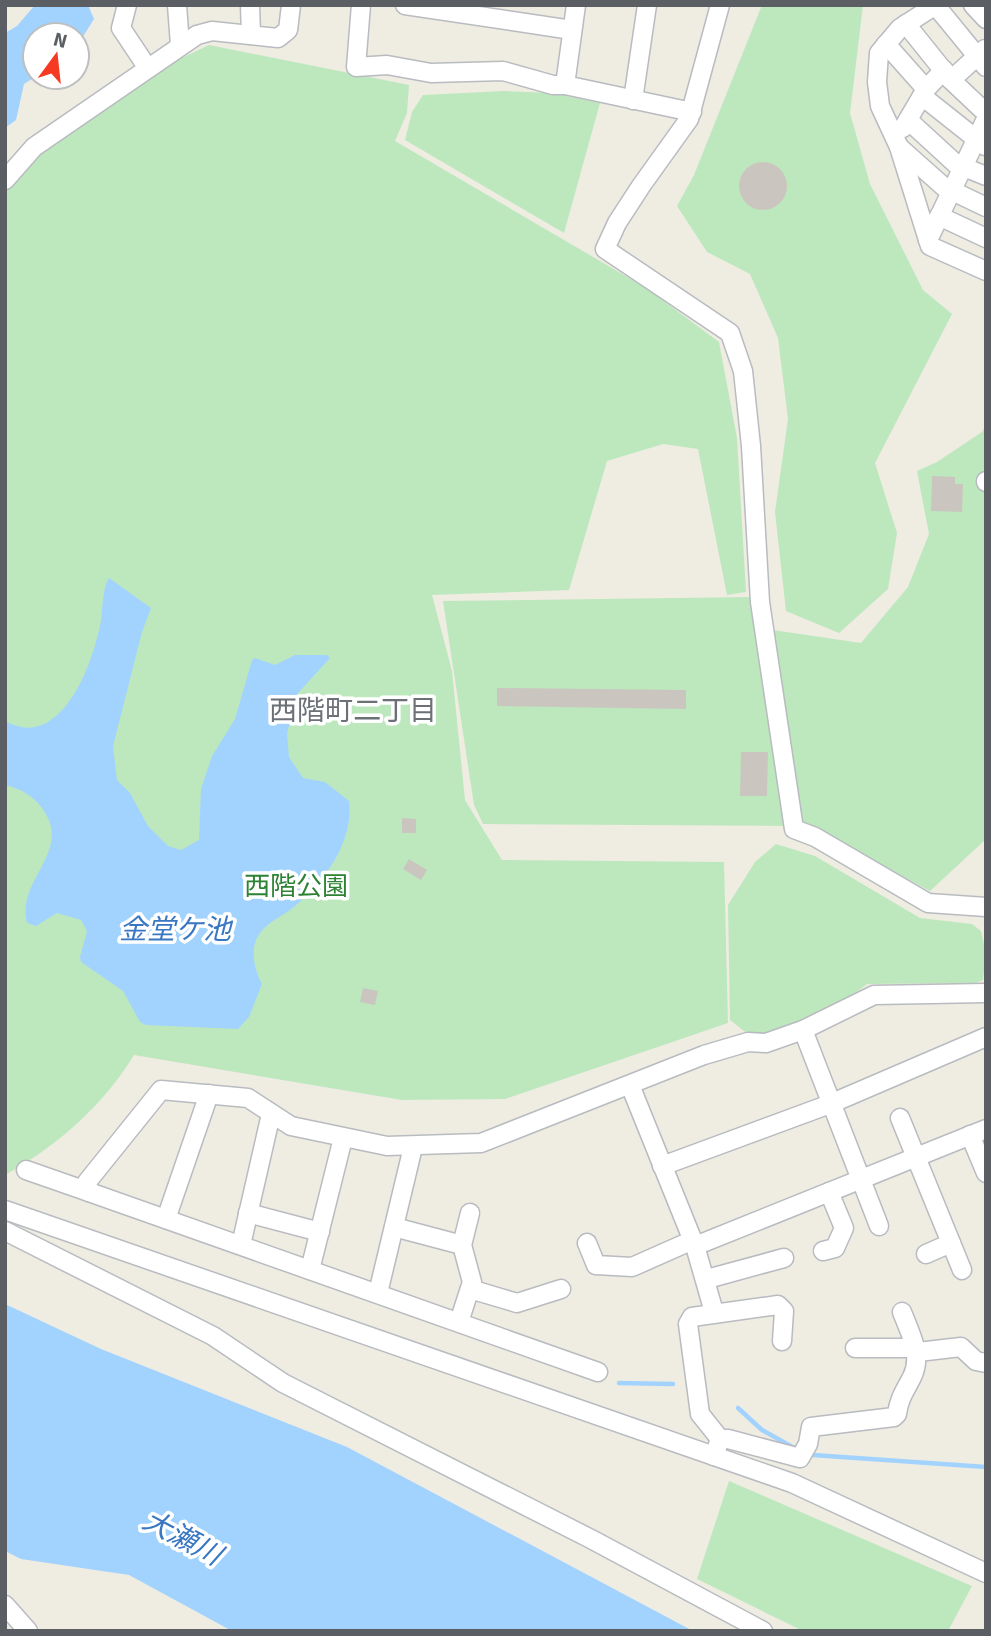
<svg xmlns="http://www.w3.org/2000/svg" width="991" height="1636" font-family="Signika,'Noto Sans JP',sans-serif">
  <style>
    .green { fill: #bde8be }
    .water { fill: #a2d3ff }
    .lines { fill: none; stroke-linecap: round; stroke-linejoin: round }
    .stream { stroke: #a2d3ff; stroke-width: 4.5 }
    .building { fill: #cac6bf }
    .minor-casing { stroke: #b8bbc0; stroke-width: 21 }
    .minor { stroke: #fff; stroke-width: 18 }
    .labels { text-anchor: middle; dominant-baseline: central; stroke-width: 7; stroke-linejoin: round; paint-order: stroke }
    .park-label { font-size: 26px; fill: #2d8234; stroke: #fff }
    .neighbourhood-label { font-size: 28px; fill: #6c7177; stroke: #fff }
    .water-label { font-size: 28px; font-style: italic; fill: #3977c3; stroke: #fff }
  </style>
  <rect width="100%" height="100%" fill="#efece2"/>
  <g class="green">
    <polygon points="762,5 863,5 850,113 870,184 923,290 952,314 875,463 897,533 888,589 839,633 786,611 775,512 788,419 778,338 750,274 707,252 677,206 694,175"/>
    <path d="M209 45 409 85 407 113 395 141 646 288 719 342 737 438 746 592 727 595 698 449 663 444 607 461 569 590 432 595 452 671 465 800 502 860 724 862 728 1023 505 1099 402 1100 134 1055C104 1105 56 1147 5 1175V193L40 151 163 67Z"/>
    <polygon points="504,91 552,93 600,103 564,233 405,140 412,112 423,95"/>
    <polygon points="986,425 986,839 930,891 801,823 773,630 861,643 908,587 929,534 917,471 937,462 982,432"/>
    <polygon points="751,597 789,826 483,824 474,805 443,601"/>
    <polygon points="776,844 815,856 920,918 972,924 981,931 986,953 983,980 976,983 867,984 850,997 777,1034 753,1038 730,1020 728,905 755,862"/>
    <polygon points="729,1481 972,1586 948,1631 803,1631 697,1579"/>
  </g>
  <g class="water">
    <polygon points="35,5 88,5 94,19 77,46 77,35 35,35 35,77 24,84 16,120 5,128 5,33 17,26"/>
    <path d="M109 578 151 608 142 632 113 746 117 780 130 793 148 826 168 846 181 850 199 840 201 789 212 756 235 719 252 660 255 658 275 665 295 655H327L330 658 298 693 287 733 289 757 303 778 325 782 349 801C354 844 322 885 290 910 280 917 267 923 260 933 249 948 254 969 262 984L249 1017 238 1029 146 1025 140 1022 123 991 81 962 80 957 87 931 81 920 57 913 36 926 27 923C16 878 74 852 42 808 32 795 21 789 5 785V721C62 753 94 661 101 620 103 607 102 589 109 578Z"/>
    <polygon points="5,1304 101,1349 347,1447 693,1631 232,1631 129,1575 21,1559 5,1551"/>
  </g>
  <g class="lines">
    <g class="stream">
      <polyline points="619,1383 673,1384"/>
      <polyline points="738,1408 762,1430 796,1449"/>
      <polyline points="813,1455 986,1467"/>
    </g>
  </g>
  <g class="building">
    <circle cx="763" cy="186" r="24"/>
    <polygon points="932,476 955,477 955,484 963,484 962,512 931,511"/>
    <polygon points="497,688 686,690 686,709 497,706"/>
    <polygon points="741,752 768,752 767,796 740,796"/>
    <polygon points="402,818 416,819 416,833 402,833"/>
    <polygon points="409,859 427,870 421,880 403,869"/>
    <polygon points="363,988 378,991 375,1005 360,1002"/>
  </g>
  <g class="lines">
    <g class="minor-casing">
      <g id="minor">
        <polyline points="127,5 121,28 147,67"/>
        <polyline points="177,5 180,45"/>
        <polyline points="250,5 251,35"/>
        <polyline points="361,5 356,67 387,65 431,73 503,71 553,85 565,85"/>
        <polyline points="405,5 572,30"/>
        <polyline points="576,5 565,85 692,112"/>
        <polyline points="720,5 689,119 641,186 617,223 605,249 730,333 743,371 751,446 760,602 794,829 815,837 928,903 986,907"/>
        <polyline points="936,5 900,28 879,53 877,82 880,106 899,147 930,246 986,271"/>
        <polyline points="973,5 986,19"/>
        <polyline points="936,6 986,67"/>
        <polyline points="906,24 951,80 986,113"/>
        <polyline points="886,44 926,89"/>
        <polyline points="951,80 985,49"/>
        <polyline points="922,96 985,146"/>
        <polyline points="633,100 647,5"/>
        <polyline points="908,120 956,164 986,176"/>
        <polyline points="903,128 926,89 944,70"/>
        <polyline points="899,147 944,187 986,207"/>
        <polyline points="5,180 34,147 197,35 212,31 278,38 288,30 291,5"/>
        <polyline points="939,216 986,238"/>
        <polyline points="928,240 986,119"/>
        <polyline points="986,481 986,482"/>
        <polyline points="803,1030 879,1226"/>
        <polyline points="630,1085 695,1246 986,1129"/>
        <polyline points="900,1118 962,1270"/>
        <polyline points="970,1135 986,1173"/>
        <polyline points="662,1166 830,1104 986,1037"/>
        <polyline points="26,1170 89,1192"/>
        <polyline points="5,1210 792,1483 986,1573"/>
        <polyline points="248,1213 320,1232"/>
        <polyline points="166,1219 209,1094"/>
        <polyline points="394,1227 462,1245 472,1282 459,1322"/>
        <polyline points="5,1231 213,1336 283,1383 591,1539 763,1631"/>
        <polyline points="587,1243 596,1265 632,1267 693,1240"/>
        <polyline points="241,1245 271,1114"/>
        <polyline points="462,1245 470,1213"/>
        <polyline points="695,1246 714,1312"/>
        <polyline points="823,1251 835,1248 844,1228 829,1192"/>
        <polyline points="926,1254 951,1243"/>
        <polyline points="310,1270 343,1138"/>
        <polyline points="707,1279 784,1258"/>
        <polyline points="470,1289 517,1303 561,1289"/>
        <polyline points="378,1293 413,1147"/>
        <polyline points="855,1348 911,1348 918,1352 961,1347 976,1361 986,1363"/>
        <polyline points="598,1372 89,1192 87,1182 161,1090 248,1098 291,1126 387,1146 481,1143 704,1055 748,1042 766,1043 803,1030 874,995 986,993"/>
        <polyline points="720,1439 700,1414 688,1324 692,1317 778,1305 784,1311 782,1341"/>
        <path d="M714 1456 720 1439H728L800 1458 808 1444 811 1427 894 1417 897 1414C899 1398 905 1391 912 1377 923 1355 910 1333 902 1312"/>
        <polyline points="5,1605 28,1631"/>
      </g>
    </g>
    <use href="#minor" class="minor"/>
  </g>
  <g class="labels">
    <g class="park-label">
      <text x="296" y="887">西階公園</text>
    </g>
    <g class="neighbourhood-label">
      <text x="353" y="711">西階町二丁目</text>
    </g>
    <g class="water-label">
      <text x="175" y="930">金堂ケ池</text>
      <text transform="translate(182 1538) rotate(28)">大瀬川</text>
    </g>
  </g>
  <rect width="991" height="1636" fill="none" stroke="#5b5f64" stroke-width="14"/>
  <g transform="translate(56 56) rotate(15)"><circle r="33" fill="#ffffff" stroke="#bdbfc1" stroke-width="2"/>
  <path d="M0-5L12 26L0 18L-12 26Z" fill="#f63921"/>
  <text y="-10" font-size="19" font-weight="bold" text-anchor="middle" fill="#5b5f64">N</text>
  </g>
</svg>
